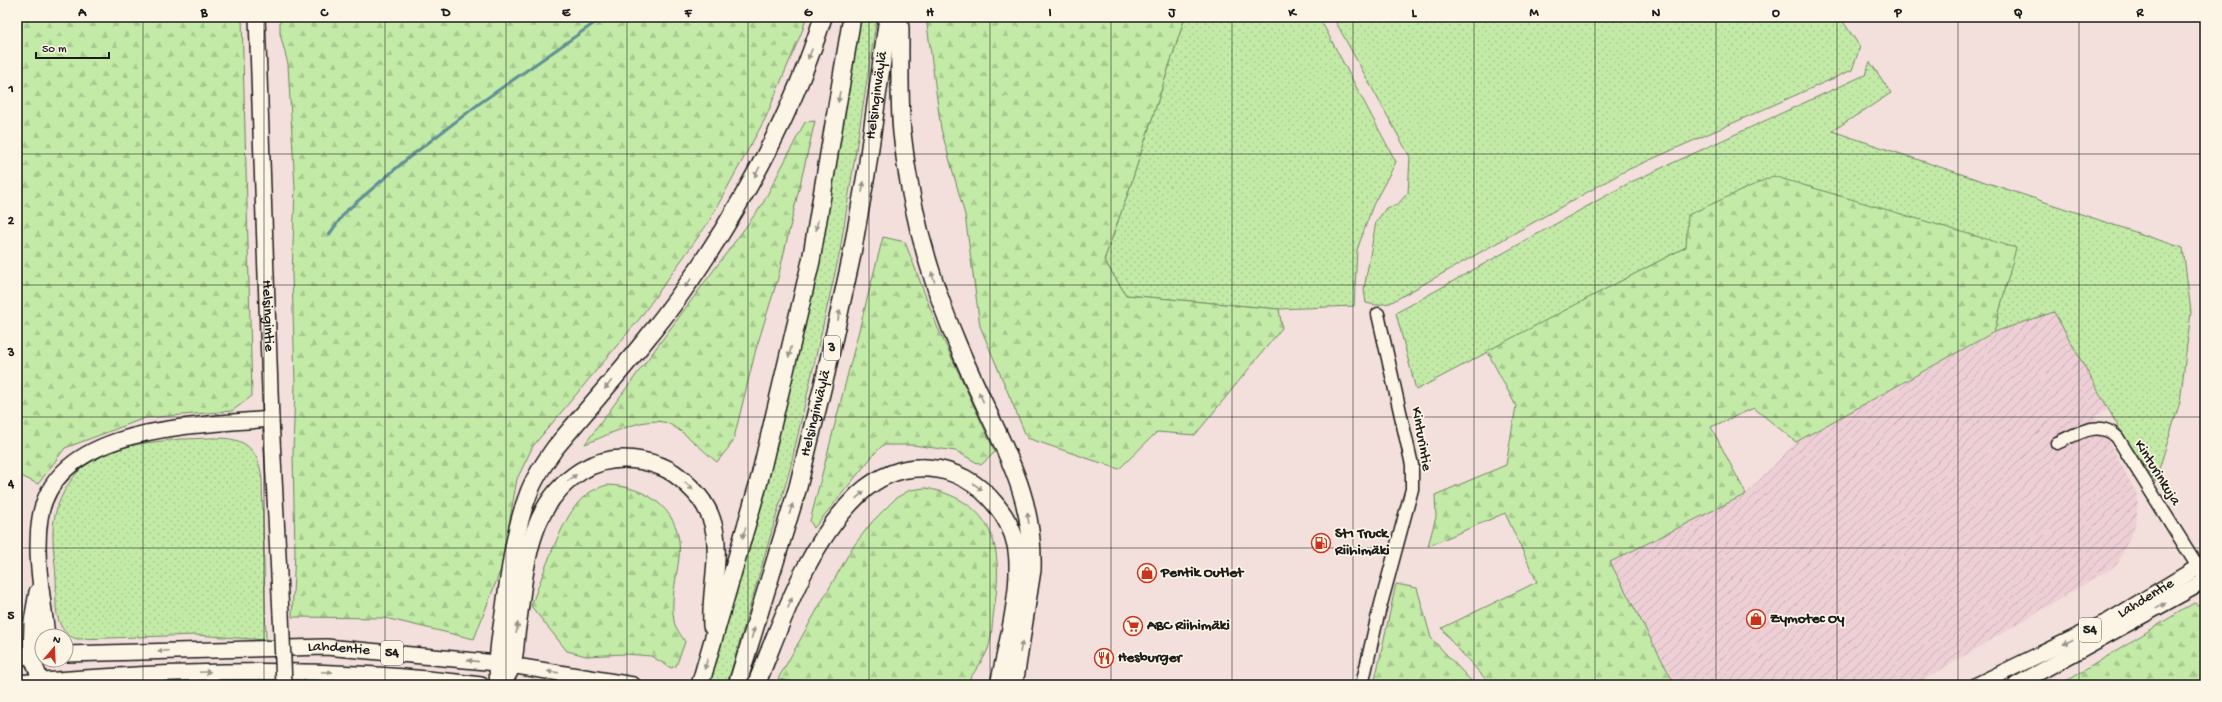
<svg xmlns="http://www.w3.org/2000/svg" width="2222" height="702" font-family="'Gochi Hand',sans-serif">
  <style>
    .industrial { fill: url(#industrial-furrows) }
    .grass { fill: url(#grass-dots); stroke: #708462 }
    .forest { fill: url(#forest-firs); stroke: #708462 }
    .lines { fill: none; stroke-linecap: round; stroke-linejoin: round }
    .stream { stroke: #609096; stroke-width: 3 }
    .minor-casing { stroke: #1c1c1c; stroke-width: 15 }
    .major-casing { stroke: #1c1c1c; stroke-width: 18 }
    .highway-casing { stroke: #1c1c1c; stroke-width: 20 }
    .minor { stroke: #fcf5e5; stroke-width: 12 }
    .major { stroke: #fcf5e5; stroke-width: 15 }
    .highway { stroke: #fcf5e5; stroke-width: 17 }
    .major-bridge-casing { stroke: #1c1c1c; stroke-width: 18; stroke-linecap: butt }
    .major-bridge { stroke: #fcf5e5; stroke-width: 15 }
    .oneway { fill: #97938b }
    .grid { fill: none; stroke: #1c1c1c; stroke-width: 1; stroke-opacity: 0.55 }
    .labels { text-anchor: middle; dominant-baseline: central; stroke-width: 3.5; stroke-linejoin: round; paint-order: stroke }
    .shield { fill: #fcf5e5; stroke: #5f5d58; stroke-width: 1 }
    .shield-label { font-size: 14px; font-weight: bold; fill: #1c1c1c }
    .street-label { font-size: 15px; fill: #1c1c1c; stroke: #fcf5e5 }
    .poi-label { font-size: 15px; font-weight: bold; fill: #1c1c1c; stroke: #fcf5e5; text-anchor: start }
    .neatline { fill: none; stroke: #1c1c1c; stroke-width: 1.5 }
    .grid-label { font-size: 13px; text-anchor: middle; font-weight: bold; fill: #1c1c1c }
  </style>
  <defs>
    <pattern id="industrial-furrows" width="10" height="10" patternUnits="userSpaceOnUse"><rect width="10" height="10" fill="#edcfd5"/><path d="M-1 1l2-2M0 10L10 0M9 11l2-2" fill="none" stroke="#cbb1b6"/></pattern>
    <pattern id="grass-dots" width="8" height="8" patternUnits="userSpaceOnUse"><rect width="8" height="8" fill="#c3eba7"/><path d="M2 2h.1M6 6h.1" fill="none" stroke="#a7c98f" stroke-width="1.8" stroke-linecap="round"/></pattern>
    <pattern id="forest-firs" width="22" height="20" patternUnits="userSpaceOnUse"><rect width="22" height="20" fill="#c3eba7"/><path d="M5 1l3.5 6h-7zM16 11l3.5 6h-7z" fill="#a7c98f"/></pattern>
  </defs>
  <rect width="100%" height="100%" fill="#f3dfdc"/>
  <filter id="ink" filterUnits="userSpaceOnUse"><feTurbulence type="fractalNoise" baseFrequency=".025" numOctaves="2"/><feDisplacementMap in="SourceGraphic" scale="8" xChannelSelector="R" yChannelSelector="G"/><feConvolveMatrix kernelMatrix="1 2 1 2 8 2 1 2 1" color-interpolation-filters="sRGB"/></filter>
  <g filter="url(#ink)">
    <polygon class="industrial" points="2054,312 2109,409 2095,416 2138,496 2136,525 2117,565 1915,685 1676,685 1609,562 1746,494 1796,442 1994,333"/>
    <g class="grass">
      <polygon points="860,17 877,17 840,251 790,469 727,685 708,681 771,466 822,247"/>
      <polygon points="1185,17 1319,17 1396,162 1373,205 1357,250 1354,306 1279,309 1126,295 1104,260 1127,196"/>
      <polygon points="1333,17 1840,17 1860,47 1852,70 1625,171 1390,303 1375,305 1366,303 1364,289 1376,222 1386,208 1397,205 1408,193 1410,157"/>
      <polygon points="1870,62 1891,93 1832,131 2183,248 2191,312 2180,402 2155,482 2119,428 2054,312 1994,332 2015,248 1686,247 1416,390 1396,313 1629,183 1865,75"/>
      <path d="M181 439C221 439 256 428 262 479L266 640 196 635 77 639C67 636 61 629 58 618 54 606 57 591 56 578 55 558 51 540 54 520 57 502 68 480 83 467 111 444 147 443 181 439Z"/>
    </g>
    <g class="forest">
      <polygon points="17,17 242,17 252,396 232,411 145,418 65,448 38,484 17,474"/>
      <polygon points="280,17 806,17 803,29 765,119 708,223 640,318 533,446 517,479 501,569 474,639 385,618 292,617 295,551 293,456 295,383 292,274 295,188 288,64 280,34"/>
      <polygon points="926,17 1185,17 1127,196 1104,260 1126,295 1279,309 1282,328 1195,435 1157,432 1119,469 1027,438 980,326 965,215 941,129"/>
      <path d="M815 121 778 278 756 349 733 442 717 462C702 450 687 434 671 425 649 412 607 436 585 444L762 205 805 122Z"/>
      <polygon points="1773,176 2016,248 1994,332 1796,442 1754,408 1711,427 1746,494 1610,562 1675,685 1491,685 1451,641 1442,628 1537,582 1505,513 1428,546 1436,517 1435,495 1506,465 1516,406 1487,351 1686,247 1688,215"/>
      <polygon points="883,237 905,242 937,326 995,452 981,465 956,451 913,445 883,445 875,453 814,528 810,521"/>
      <path d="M607 485C648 486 684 512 679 557 677 577 670 600 674 621 675 628 682 636 685 642L676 666 671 668 651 656 625 654 586 656 567 651 531 606C542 578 562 514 585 496 592 490 598 488 607 485Z"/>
      <path d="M926 488C995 502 1004 548 994 610 992 622 992 638 988 649 983 661 973 673 966 685H814L778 679 852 548 872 522 896 498 910 490Z"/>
      <polygon points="1396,584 1417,588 1431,638 1475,685 1374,685"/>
      <polygon points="2194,603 2205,608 2205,685 2056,685 2072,678"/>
    </g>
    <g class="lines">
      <polyline class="stream" points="329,235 345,212 407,159 480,103 603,17"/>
      <g class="minor-casing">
        <g id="minor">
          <path d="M2057 443C2077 434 2098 419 2117 437L2203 575"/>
          <polyline points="1362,685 1377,619 1412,489 1412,465 1378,314"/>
        </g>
      </g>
      <g class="major-casing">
        <g id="major">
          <path id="s1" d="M257 17 271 419 281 614"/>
          <polyline points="37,592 32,621 31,656 41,681"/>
          <path d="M47 636C43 597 34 557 40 518 55 424 199 426 271 419"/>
          <path id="s2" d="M66 654 326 647 497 663 633 685"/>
          <polyline points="17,657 42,655"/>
          <path d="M17 683C173 670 325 665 481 685"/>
          <path id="s3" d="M1977 685 2109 621 2205 563"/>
          <polyline points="2016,685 2205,581"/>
        </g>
      </g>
      <g class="highway-casing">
        <g id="highway">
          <path d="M898 17 900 28C900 63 899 98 902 133 907 182 918 232 933 278 947 323 967 367 987 410 1013 465 1034 507 1032 570L1014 685"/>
          <path d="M499 685C496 656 502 629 506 600 511 565 515 529 528 495 534 478 545 462 555 448 605 388 659 329 702 263 752 187 796 104 823 17"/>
          <path d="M501 685C504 679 509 673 511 667 515 657 515 644 516 634 525 575 525 506 581 471 606 456 633 456 660 466 671 470 681 478 689 486 734 527 709 576 712 626"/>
          <polyline points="700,685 758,485 811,261 852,17"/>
          <path id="s4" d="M737 685 798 487 826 373 851 259 867 169 888 17"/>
          <path d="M756 685C783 619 806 546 858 495 900 455 960 460 996 505 1005 516 1013 530 1016 545 1024 582 1007 647 999 685"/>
        </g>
      </g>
      <use href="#minor" class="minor"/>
      <use href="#major" class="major"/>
      <use href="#highway" class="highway"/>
      <g class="major-bridge-casing">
        <polyline id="major-bridge" points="281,614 284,685"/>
      </g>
      <use href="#major-bridge" class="major-bridge"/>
    </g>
    <defs><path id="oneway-solid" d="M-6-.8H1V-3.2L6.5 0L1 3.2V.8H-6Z"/></defs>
    <g class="oneway">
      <use href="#oneway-solid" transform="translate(810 54) rotate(112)"/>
      <use href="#oneway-solid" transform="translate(839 97) rotate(99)"/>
      <use href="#oneway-solid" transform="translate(757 172) rotate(118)"/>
      <use href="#oneway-solid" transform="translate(863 187) rotate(-80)"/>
      <use href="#oneway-solid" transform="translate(817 225) rotate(100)"/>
      <use href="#oneway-solid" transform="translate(933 277) rotate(-107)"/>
      <use href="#oneway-solid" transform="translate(688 283) rotate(126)"/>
      <use href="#oneway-solid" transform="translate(839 315) rotate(-78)"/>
      <use href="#oneway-solid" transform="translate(790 352) rotate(103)"/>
      <use href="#oneway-solid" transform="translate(608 385) rotate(129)"/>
      <use href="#oneway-solid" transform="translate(981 397) rotate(-115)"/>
      <use href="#oneway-solid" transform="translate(572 478) rotate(-37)"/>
      <use href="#oneway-solid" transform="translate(689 486) rotate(44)"/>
      <use href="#oneway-solid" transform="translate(978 487) rotate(37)"/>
      <use href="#oneway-solid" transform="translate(860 495) rotate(-41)"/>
      <use href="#oneway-solid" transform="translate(791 509) rotate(-72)"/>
      <use href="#oneway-solid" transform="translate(1028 518) rotate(-99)"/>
      <use href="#oneway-solid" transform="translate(744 533) rotate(106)"/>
      <use href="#oneway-solid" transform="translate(790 603) rotate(-68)"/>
      <use href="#oneway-solid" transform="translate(2161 606) rotate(-29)"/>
      <use href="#oneway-solid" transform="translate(517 628) rotate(-82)"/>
      <use href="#oneway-solid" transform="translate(753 633) rotate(-74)"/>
      <use href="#oneway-solid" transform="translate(2068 642) rotate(153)"/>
      <use href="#oneway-solid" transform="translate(1021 647) rotate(-81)"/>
      <use href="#oneway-solid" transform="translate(163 651) rotate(178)"/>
      <use href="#oneway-solid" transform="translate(473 661) rotate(-174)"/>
      <use href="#oneway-solid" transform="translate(706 664) rotate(106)"/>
      <use href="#oneway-solid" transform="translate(205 672) rotate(-3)"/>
      <use href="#oneway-solid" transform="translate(327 672) rotate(2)"/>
      <use href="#oneway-solid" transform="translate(553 672) rotate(-173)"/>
    </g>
  </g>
  <path class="grid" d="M143 17V685M264 17V685M385 17V685M506 17V685M627 17V685M748 17V685M869 17V685M990 17V685M1111 17V685M1232 17V685M1353 17V685M1474 17V685M1595 17V685M1716 17V685M1837 17V685M1958 17V685M2079 17V685M17 154H2205M17 285H2205M17 417H2205M17 548H2205"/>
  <defs>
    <g id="fuel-ring" transform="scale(1)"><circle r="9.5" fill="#fcf5e5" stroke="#c8321e" stroke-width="1.5"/><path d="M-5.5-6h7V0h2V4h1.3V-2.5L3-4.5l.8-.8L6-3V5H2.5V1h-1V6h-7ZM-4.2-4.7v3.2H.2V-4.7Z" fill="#c8321e"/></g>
    <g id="shop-ring" transform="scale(1)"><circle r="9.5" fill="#fcf5e5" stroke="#c8321e" stroke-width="1.5"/><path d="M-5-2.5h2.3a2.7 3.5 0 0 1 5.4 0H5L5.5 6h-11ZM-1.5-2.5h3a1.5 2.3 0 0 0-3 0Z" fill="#c8321e"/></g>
    <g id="supermarket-ring" transform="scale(1)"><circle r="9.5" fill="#fcf5e5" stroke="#c8321e" stroke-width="1.5"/><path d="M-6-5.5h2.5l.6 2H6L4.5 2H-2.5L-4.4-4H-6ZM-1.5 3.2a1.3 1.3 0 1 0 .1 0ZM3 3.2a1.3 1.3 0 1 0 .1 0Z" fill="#c8321e"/></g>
    <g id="restaurant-ring" transform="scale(1)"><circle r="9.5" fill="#fcf5e5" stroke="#c8321e" stroke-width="1.5"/><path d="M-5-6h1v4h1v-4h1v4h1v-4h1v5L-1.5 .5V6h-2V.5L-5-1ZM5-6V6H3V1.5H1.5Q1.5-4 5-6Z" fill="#c8321e"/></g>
  </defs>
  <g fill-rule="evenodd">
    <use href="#fuel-ring" x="1321" y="543"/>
    <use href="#shop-ring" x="1147" y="573"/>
    <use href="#shop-ring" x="1756" y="619"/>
    <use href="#supermarket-ring" x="1133" y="626"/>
    <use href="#restaurant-ring" x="1104" y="658"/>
  </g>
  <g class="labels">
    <g class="shield">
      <rect x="824" y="336" width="16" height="24" rx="3"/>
      <rect x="2079" y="618" width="22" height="24" rx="3"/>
      <rect x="381" y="641" width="22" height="24" rx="3"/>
    </g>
    <g class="shield-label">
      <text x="832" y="348">3</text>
      <text x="2090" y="630">54</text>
      <text x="392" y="653">54</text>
    </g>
    <g class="street-label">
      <text stroke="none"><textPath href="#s4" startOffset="607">Helsinginväylä</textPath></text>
      <text stroke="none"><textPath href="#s1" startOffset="299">Helsingintie</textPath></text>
      <text stroke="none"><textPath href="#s4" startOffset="283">Helsinginväylä</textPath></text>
      <text transform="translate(1421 439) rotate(80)">Kinturintie</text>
      <text transform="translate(2157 473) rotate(58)">Kinturinkuja</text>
      <text stroke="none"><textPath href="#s3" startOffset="190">Lahdentie</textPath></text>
      <text stroke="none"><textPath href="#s2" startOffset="273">Lahdentie</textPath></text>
    </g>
    <g class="poi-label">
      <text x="1335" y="534">St1 Truck<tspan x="1335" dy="17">Riihimäki</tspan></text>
      <text x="1161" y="573">Pentik Outlet</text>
      <text x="1770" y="619">Zymotec Oy</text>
      <text x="1147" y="626">ABC Riihimäki</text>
      <text x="1118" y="658">Hesburger</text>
    </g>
  </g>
  <rect width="2222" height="702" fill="none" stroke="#fcf5e5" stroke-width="44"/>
  <g transform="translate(54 648) rotate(19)"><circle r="19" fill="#fcf5e5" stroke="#a29e95"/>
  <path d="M0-3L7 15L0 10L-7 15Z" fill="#c8321e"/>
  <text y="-6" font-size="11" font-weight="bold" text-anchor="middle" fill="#1c1c1c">N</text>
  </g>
  <path d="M36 52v6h73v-6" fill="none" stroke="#1c1c1c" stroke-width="2"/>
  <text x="42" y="52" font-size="12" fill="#1c1c1c" stroke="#fcf5e5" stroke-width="3" paint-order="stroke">50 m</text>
  <rect x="22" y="22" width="2178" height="658" class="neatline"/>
  <g class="grid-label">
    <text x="82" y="16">A</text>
    <text x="204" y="16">B</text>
    <text x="324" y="16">C</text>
    <text x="446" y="16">D</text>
    <text x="566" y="16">E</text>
    <text x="688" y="16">F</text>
    <text x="808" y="16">G</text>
    <text x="930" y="16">H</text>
    <text x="1050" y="16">I</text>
    <text x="1172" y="16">J</text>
    <text x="1292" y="16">K</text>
    <text x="1414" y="16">L</text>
    <text x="1534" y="16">M</text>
    <text x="1656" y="16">N</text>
    <text x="1776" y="16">O</text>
    <text x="1898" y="16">P</text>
    <text x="2018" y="16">Q</text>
    <text x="2140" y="16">R</text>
    <text x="11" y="92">1</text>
    <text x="11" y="224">2</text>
    <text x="11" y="356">3</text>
    <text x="11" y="487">4</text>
    <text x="11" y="619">5</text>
  </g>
</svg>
